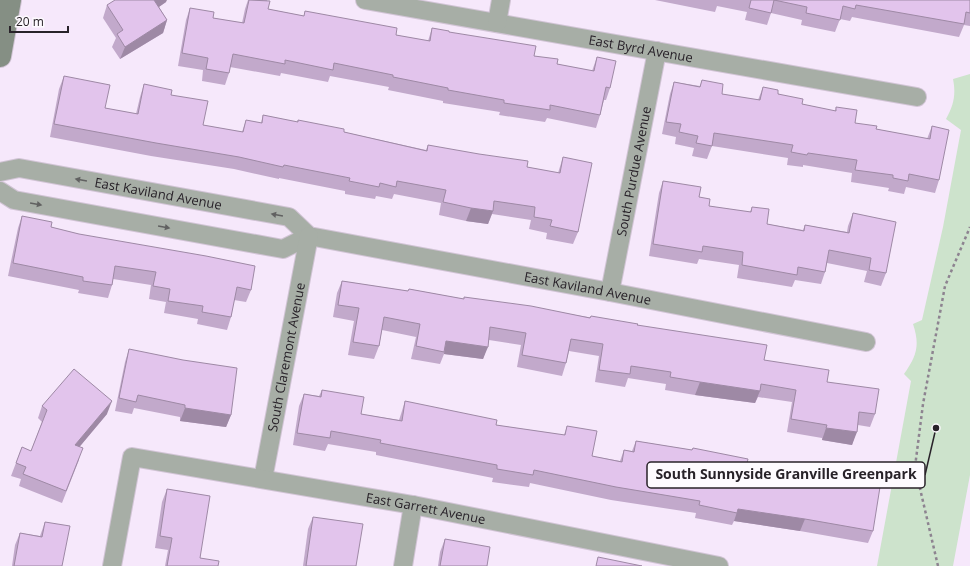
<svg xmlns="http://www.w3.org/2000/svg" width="970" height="566" font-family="'Open Sans',sans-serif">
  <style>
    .green { fill: #cde3cc }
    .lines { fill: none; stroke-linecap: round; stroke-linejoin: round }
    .street-casing { stroke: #d1c4d5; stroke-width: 20 }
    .secondary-casing { stroke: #d1c4d5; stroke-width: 24 }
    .path { stroke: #8d8390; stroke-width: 2.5; stroke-dasharray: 3 3; stroke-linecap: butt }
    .street { stroke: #a7aea6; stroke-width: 18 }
    .secondary { stroke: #858f84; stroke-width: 22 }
    .wall { fill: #c2a9cb }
    .shaded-wall { fill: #9e89a5 }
    .building { fill: #e2c4ec; stroke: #9e89a5 }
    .oneway { fill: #616161 }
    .labels { text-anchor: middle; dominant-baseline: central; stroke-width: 4; stroke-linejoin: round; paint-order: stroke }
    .street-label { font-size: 13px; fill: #282229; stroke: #fdfafe }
    .leader { fill: none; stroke: #282229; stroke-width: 1.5 }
    .callout-dot { fill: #282229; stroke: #fdfafe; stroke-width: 1.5 }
    .callout { fill: #fdfafe; stroke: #282229; stroke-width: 1.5 }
    .callout-label { font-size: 14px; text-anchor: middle; font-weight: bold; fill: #282229 }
  </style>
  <rect width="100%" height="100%" fill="#f6e8fb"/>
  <path class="green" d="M970 74V475L953 566H877L911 381 904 374C917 356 920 345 913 324L922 320 943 227 961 130 946 119C954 105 956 94 953 79Z"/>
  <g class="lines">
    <g class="street-casing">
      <g id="street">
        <path id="s1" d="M365 0 917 97"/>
        <polyline points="497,23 501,0"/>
        <path id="s2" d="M0 172 19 168 289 217 309 236 610 292 866 342"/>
        <polyline points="0,191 14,200 283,249 309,236"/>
        <path id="s3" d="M610 292 657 51"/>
        <path id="s4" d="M263 479 309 236"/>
        <path id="s5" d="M112 566 132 457 413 505 719 566"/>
        <polyline points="403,566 413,505"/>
      </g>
    </g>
    <g class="secondary-casing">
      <polyline id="secondary" points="0,56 10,0"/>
    </g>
    <polyline class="path" points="938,566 915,467 923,404 945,286 970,227"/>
    <use href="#street" class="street"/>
    <use href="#secondary" class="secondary"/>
  </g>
  <g class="wall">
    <polygon points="248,0 267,0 268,9 304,16 305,11 396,35 428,41 432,28 534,56 557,64 592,71 597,57 610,88 606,100 604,100 600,115 596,128 547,118 545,122 499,115 500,112 443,103 443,101 388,90 389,87 330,76 328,82 281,73 280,76 230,67 229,73 225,85 202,81 203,70 178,66 186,20 190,8 213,18 242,23 245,9"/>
    <polygon points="655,0 970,0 970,26 964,25 959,37 852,17 850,21 840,19 835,32 801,25 802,20 771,13 767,25 745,20 747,12 717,6 715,12"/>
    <polygon points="166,2 159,7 167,20 163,33 120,59 112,47 116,38 103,18 107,5"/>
    <polygon points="64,76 105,108 136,114 140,97 144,84 171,95 203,125 242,132 246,120 261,123 263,115 297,122 298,120 344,132 426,150 428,145 527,167 558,173 563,157 578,232 573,244 546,239 547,233 529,229 531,220 492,214 488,224 466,221 439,215 441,203 394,194 392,199 376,196 375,199 345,194 345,191 279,178 279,179 234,169 151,156 50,137 59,89"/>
    <polygon points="702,80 722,94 758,100 763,87 802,104 835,111 836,107 855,123 876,129 927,139 932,126 939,180 935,193 906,187 904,194 888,191 889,188 851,182 852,173 803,165 803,167 787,165 788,158 712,146 707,159 692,156 694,148 675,144 676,137 662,134 670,94 674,82 700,86"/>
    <polygon points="663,181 699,197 709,206 750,212 752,207 767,224 803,230 805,225 847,232 848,226 853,213 886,273 881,286 864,282 867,271 827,263 825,272 821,284 795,280 792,287 737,278 739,265 699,259 697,264 649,256 659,193"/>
    <polygon points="22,216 51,227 251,290 246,302 234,300 231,317 227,330 197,324 198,319 164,313 166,302 149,299 151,285 113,279 112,285 108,298 78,293 79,290 8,276 18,228"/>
    <polygon points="342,281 408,291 409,289 464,299 464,297 637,325 764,360 827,382 875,414 870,427 858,425 852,445 822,440 822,438 787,432 792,402 758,397 755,403 695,395 665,390 666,384 628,378 625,387 595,382 599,356 569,351 566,363 562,376 517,367 521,345 489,340 483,359 444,354 440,364 411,359 416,337 382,330 379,346 374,359 348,355 354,321 333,317 337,293"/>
    <polygon points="129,349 231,415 226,427 180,421 180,417 134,408 132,414 115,411 125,362"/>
    <polygon points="322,390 361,414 399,420 401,414 405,401 496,425 564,435 567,426 592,456 620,461 624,450 632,451 636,441 692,450 693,448 744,475 779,480 783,470 873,531 868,543 800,531 734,521 732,525 695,518 696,513 611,500 530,483 529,487 492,482 493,478 376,455 376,452 328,444 325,451 293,445 299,406 304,394 319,396"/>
    <polygon points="42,406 107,414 80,446 79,460 62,503 19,486 21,479 11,476 22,447 31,451 42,422 38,418"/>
    <polygon points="167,489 200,558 218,566 165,566 168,550 155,548 162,502"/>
    <polygon points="313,517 356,566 303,566 308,529"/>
    <polygon points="45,522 62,566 12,566 15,545 20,533 40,536"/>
    <polygon points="445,539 487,566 438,566 440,552"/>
  </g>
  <g class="shaded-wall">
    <polygon points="154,0 167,0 166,2 150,13"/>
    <polygon points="167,20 163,33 120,59 125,47"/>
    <polygon points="471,208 493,211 488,224 466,221"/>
    <polygon points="446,341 488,347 483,359 444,354"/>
    <polygon points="700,382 760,391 755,403 695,395"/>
    <polygon points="112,401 107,414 71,457 75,445"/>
    <polygon points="185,408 231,415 226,427 180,421"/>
    <polygon points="826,428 857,432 852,445 822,440"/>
    <polygon points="738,509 805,519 800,531 734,521"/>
  </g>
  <g class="building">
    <polygon points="115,0 154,0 167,20 125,47 117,34 123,30 107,5"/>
    <polygon points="249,0 270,1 268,9 304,16 305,11 397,28 396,35 430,41 432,28 449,31 449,32 536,46 534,56 558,59 557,64 594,71 597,57 616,61 610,88 606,87 600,115 550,105 550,110 504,103 504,100 448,90 448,88 393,77 393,75 334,63 333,70 285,60 285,64 233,54 229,73 206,69 208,58 182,53 190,8 214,12 213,18 244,23"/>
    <polygon points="751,0 970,0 970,13 966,12 964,24 856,5 855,9 843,6 840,20 806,13 807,7 774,0 771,13 749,8"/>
    <polygon points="64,76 110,85 105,108 138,114 144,84 172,90 171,95 208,101 203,125 243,132 246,120 262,123 263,115 298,122 298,120 344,129 344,132 427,151 428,145 479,154 528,161 527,167 560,173 563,157 592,163 578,232 550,226 552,220 534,217 535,207 494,201 493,211 471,208 443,202 446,190 397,181 396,187 380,183 379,187 349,181 350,178 284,165 283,167 239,157 156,143 54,124"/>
    <polygon points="702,80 723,84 722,94 760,100 763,87 778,90 778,94 803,99 802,104 836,111 836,107 857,110 855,123 877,126 876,129 930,139 932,126 949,130 939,180 909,174 908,181 893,178 893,175 855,170 857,160 808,153 807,155 791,152 793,145 714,133 712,146 696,143 698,136 679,132 681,124 666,122 674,82 700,87"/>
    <polygon points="663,181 701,187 699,197 710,199 709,206 751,212 752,207 769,209 767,224 804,231 805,225 849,233 853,213 896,222 886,273 869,270 871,258 829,250 825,272 798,267 797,275 742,265 743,252 703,246 702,252 653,244"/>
    <polygon points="22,216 52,222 51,227 79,234 206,256 255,266 251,290 237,287 231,317 202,312 203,306 168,301 170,289 153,286 156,272 115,266 112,285 83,281 83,277 13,263"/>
    <polygon points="342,281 408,291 409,289 464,299 464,297 531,306 590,318 591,316 638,324 637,325 767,345 764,360 829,370 827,382 879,389 875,414 859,412 857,432 826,428 827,425 791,419 796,390 761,384 760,391 700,382 670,377 671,372 631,366 630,374 599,370 603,344 571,339 566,363 522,355 526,333 490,327 488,347 446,341 444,352 416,346 420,324 384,317 379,346 353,342 359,308 338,305"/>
    <polygon points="129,349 183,360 237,368 231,415 185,408 185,405 138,395 136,402 119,398"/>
    <polygon points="74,369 112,401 75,445 83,448 66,491 23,474 26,467 16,463 22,447 31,451 47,410 42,406"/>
    <polygon points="322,390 364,397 361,414 402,421 405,401 497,420 496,425 565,435 567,426 597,431 592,456 622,462 624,450 634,452 636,441 692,450 693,448 748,459 744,475 781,481 783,470 880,487 873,531 805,519 738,509 737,513 699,505 700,501 616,487 534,470 533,475 497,469 497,465 380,443 381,440 331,431 330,438 297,433 304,394 321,397"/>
    <polygon points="167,489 210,496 200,558 219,561 218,566 167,566 172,538 160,536"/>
    <polygon points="313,517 363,524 356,566 306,566"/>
    <polygon points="45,522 70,526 62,566 14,566 20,533 42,537"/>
    <polygon points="445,539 490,547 487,566 440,566"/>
    <polygon points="598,557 642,566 596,566"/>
  </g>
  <defs><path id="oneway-solid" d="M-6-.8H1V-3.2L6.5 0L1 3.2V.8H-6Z"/></defs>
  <g class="oneway">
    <use href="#oneway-solid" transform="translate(81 180) rotate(-170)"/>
    <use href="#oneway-solid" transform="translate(36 204) rotate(10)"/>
    <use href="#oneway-solid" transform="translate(277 215) rotate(-170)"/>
    <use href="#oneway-solid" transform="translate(164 227) rotate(10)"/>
  </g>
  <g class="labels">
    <g class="street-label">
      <text stroke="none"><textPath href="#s1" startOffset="280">East Byrd Avenue</textPath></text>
      <text stroke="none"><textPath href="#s3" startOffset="123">South Purdue Avenue</textPath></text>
      <text stroke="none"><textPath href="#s2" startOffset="161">East Kaviland Avenue</textPath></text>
      <text stroke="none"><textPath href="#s2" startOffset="605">East Kaviland Avenue</textPath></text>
      <text stroke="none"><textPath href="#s4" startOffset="124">South Claremont Avenue</textPath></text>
      <text stroke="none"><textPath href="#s5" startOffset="409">East Garrett Avenue</textPath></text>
    </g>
  </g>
  <path class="leader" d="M936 428L925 475"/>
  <circle class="callout-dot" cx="936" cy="428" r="4"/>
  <rect class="callout" x="647" y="462" width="278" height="26" rx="4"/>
  <g class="callout-label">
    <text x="786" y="479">South Sunnyside Granville Greenpark</text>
  </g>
  <path d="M10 26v6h58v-6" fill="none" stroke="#282229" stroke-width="2"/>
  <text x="16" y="26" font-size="12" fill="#282229" stroke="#fdfafe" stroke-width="3" paint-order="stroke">20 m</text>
</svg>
